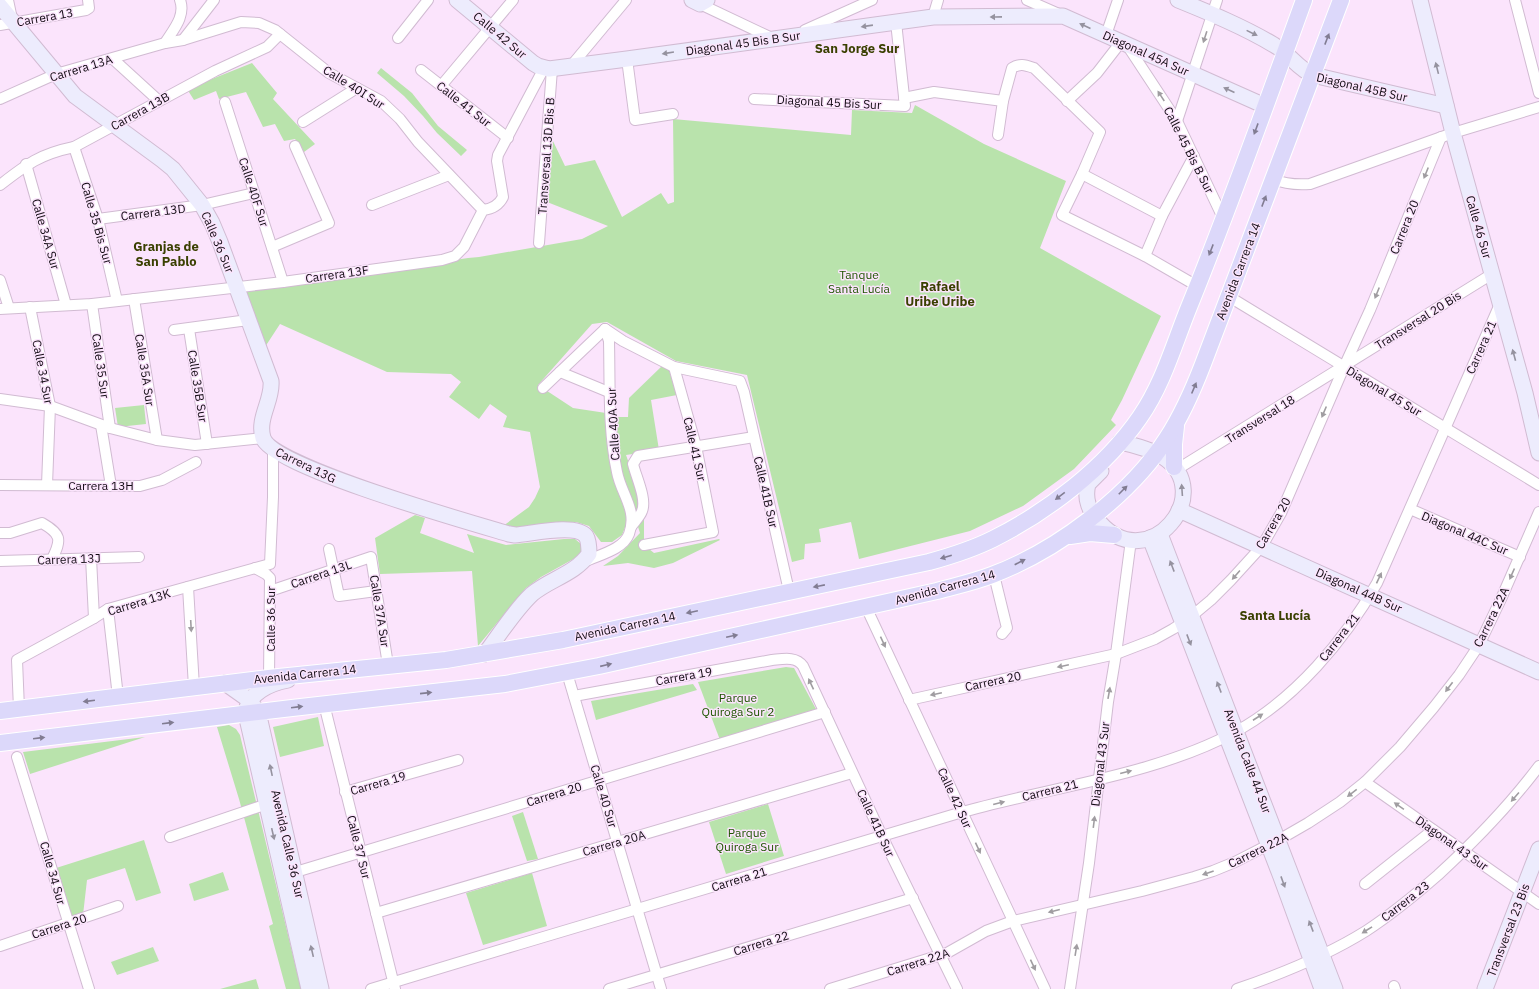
<svg xmlns="http://www.w3.org/2000/svg" width="1539" height="989" font-family="'IBM Plex Sans',sans-serif">
  <style>
    .green { fill: #b9e3ac }
    .lines { fill: none; stroke-linecap: round; stroke-linejoin: round }
    .street-casing { stroke: #d1bbd2; stroke-width: 12 }
    .secondary-casing { stroke: #d1bbd2; stroke-width: 17 }
    .primary-casing { stroke: #fff; stroke-width: 18 }
    .street { stroke: #fff; stroke-width: 10 }
    .secondary { stroke: #edecfd; stroke-width: 15 }
    .primary { stroke: #dcd8fa; stroke-width: 16 }
    .oneway { fill: #95929f }
    .oneway2 { fill: #a09da1 }
    .oneway3 { fill: #817c92 }
    .labels { text-anchor: middle; dominant-baseline: central; stroke-width: 3; stroke-linejoin: round; paint-order: stroke }
    .street-label { font-size: 12px; fill: #120b13; stroke: #fbe4fc }
    .park-label { font-size: 12px; fill: #1e5500; stroke: #fbe4fc }
    .neighbourhood-label { font-size: 13px; font-weight: bold; fill: #3a4001; stroke: #fbe4fc }
  </style>
  <rect width="100%" height="100%" fill="#fbe4fc"/>
  <g class="green">
    <polygon points="252,63 277,93 273,99 315,144 304,152 295,139 284,141 275,124 263,127 246,92 219,99 216,91 194,100 187,89"/>
    <polygon points="381,68 412,93 438,126 467,150 461,156 437,133 423,116 404,96 377,73"/>
    <polygon points="915,105 984,144 1066,181 1040,248 1161,316 1122,400 1111,420 1116,425 1074,469 1023,506 970,531 859,559 851,522 819,529 821,542 805,544 804,559 792,562 747,375 676,361 607,322 592,324 538,385 573,408 606,413 610,464 628,514 626,525 622,535 612,542 601,542 589,526 576,522 515,528 503,526 529,507 535,498 540,487 530,432 503,427 507,416 490,404 479,419 449,397 461,382 451,374 387,372 280,324 265,347 246,292 468,258 479,257 582,239 608,226 547,202 552,139 565,166 595,160 622,217 661,193 668,204 674,202 673,119 851,135 852,110 912,113"/>
    <polygon points="662,366 669,370 677,395 651,400 659,450 626,455 644,505 644,545 654,553 719,539 720,540 673,563 654,568 628,563 603,566 618,556 640,533 623,479 618,450 616,417 628,417 629,398"/>
    <polygon points="144,405 146,424 118,427 115,408"/>
    <polygon points="415,515 425,518 420,533 474,553 467,534 506,545 564,539 575,539 581,544 582,548 581,554 577,557 541,577 526,588 478,646 472,571 380,574 375,538"/>
    <polygon points="786,667 794,668 817,711 720,740 698,682"/>
    <polygon points="693,684 697,690 596,720 591,701"/>
    <polygon points="318,717 324,746 280,757 273,727"/>
    <polygon points="229,725 236,729 240,735 301,989 286,989 269,926 273,924 239,799 217,727"/>
    <polygon points="145,737 30,774 23,752"/>
    <polygon points="768,804 784,856 726,874 709,822"/>
    <polygon points="523,812 538,859 527,861 512,816"/>
    <polygon points="144,840 161,893 136,901 125,868 87,880 83,915 69,919 53,869"/>
    <polygon points="223,872 229,890 194,901 189,884"/>
    <polygon points="532,873 547,926 483,945 466,893"/>
    <polygon points="153,947 159,961 117,975 111,962"/>
    <polygon points="256,979 259,989 220,989"/>
  </g>
  <g class="lines">
    <g class="street-casing">
      <g id="street">
        <polyline points="8,0 12,19"/>
        <polyline points="1027,0 1059,14"/>
        <polyline points="1515,0 1539,93"/>
        <polyline points="700,4 774,39"/>
        <polyline points="933,17 938,0"/>
        <polyline points="0,25 86,10 89,8 88,0"/>
        <polyline points="805,30 872,0"/>
        <polyline points="1106,35 1118,0"/>
        <polyline points="398,38 428,0"/>
        <polyline points="183,40 214,0"/>
        <path d="M165 43C173 30 186 16 180 0"/>
        <polyline points="1127,45 1177,121 1223,218"/>
        <polyline points="113,59 159,101"/>
        <polyline points="627,59 635,120 673,114"/>
        <polyline points="571,66 626,0"/>
        <polyline points="421,70 508,138"/>
        <polyline points="441,86 513,0"/>
        <polyline points="904,98 934,92 1003,101"/>
        <polyline points="0,99 56,74 165,43 183,40 241,22 259,23 275,30 329,73 381,101 400,119 418,142 483,210"/>
        <polyline points="754,99 905,106 896,22"/>
        <polyline points="1067,101 1097,73 1121,42"/>
        <polyline points="225,102 283,282"/>
        <polyline points="1177,121 1217,0"/>
        <polyline points="303,122 357,88"/>
        <path d="M998 135 1003 101 1012 68C1020 63 1025 65 1034 68L1100 132 1082 174 1062 215 1145 256 1197 286"/>
        <polyline points="74,147 98,219 117,301"/>
        <polyline points="26,164 66,305"/>
        <polyline points="1082,174 1162,216"/>
        <path d="M1273 179C1285 184 1297 185 1310 184L1453 133 1539 107"/>
        <path d="M0 185C27 164 40 154 74 147L215 71 267 47 280 34"/>
        <polyline points="372,205 449,175"/>
        <polyline points="98,219 202,205 254,193"/>
        <polyline points="539,243 552,69"/>
        <polyline points="272,247 329,223 295,146"/>
        <polyline points="1145,256 1162,216 1194,156"/>
        <polyline points="0,280 9,308"/>
        <polyline points="1228,296 1539,485"/>
        <polyline points="134,299 157,440"/>
        <polyline points="92,304 110,428"/>
        <polyline points="30,307 50,406 47,485"/>
        <path d="M0 309 92 304 283 282 442 260 455 256 464 247 483 210C492 209 499 205 503 197L497 161 498 155 544 68"/>
        <polyline points="189,329 207,444"/>
        <polyline points="605,329 623,341 674,367 740,381 744,392 789,591"/>
        <polyline points="174,330 248,320"/>
        <polyline points="560,372 611,393"/>
        <polyline points="543,388 605,329"/>
        <polyline points="0,399 50,406 110,428 157,440 195,445 263,438"/>
        <polyline points="101,425 111,486"/>
        <polyline points="1176,470 1492,274"/>
        <polyline points="0,485 140,486 162,480 196,462"/>
        <polyline points="1410,509 1520,557"/>
        <path d="M631 527C634 522 640 517 642 511 647 499 636 477 633 464L638 456 754 437"/>
        <path d="M0 533H10L42 523C61 534 62 539 52 559"/>
        <polyline points="644,545 713,532 696,446 674,367"/>
        <polyline points="329,549 339,596 376,591"/>
        <polyline points="91,558 94,618"/>
        <polyline points="0,561 139,557"/>
        <path d="M584 562C598 555 623 550 629 534 638 510 621 494 617 472 608 430 610 385 609 341L605 329"/>
        <polyline points="255,568 266,574 270,578 269,678"/>
        <polyline points="994,575 1007,628 1002,634"/>
        <polyline points="188,587 194,687"/>
        <polyline points="270,591 371,557 388,665"/>
        <polyline points="866,607 1045,989"/>
        <polyline points="108,609 118,697"/>
        <polyline points="567,673 661,989"/>
        <path d="M574 696 772 660C783 659 796 656 803 666L882 836 957 989"/>
        <polyline points="909,700 1116,654 1155,639 1173,629 1187,620 1211,600 1231,580 1262,546 1281,513 1344,367 1370,310 1441,137"/>
        <polyline points="324,704 395,989"/>
        <polyline points="19,709 17,660 94,618 108,609 270,564 273,497 273,449"/>
        <polyline points="17,757 89,989"/>
        <polyline points="1365,782 1539,904"/>
        <polyline points="345,792 458,760"/>
        <polyline points="170,837 267,804"/>
        <polyline points="289,874 825,712"/>
        <polyline points="1365,884 1433,830"/>
        <polyline points="376,913 852,773"/>
        <polyline points="0,946 118,906"/>
        <polyline points="1394,986 1395,989"/>
        <path d="M371 989C567 930 763 870 959 813 1049 787 1154 776 1237 731 1296 698 1344 641 1377 583L1500 304"/>
        <polyline points="609,989 913,898"/>
        <polyline points="830,989 947,953 986,931 1013,921 1142,891 1194,877 1213,871 1235,862 1282,838 1308,823 1340,802 1365,782 1400,747 1434,707 1459,675 1479,645 1501,599 1539,512"/>
        <polyline points="1070,989 1089,863 1108,702 1116,654 1131,540"/>
        <path d="M1237 989C1281 974 1326 956 1366 931 1392 914 1415 895 1438 875 1475 841 1509 806 1539 766"/>
      </g>
    </g>
    <g class="secondary-casing">
      <g id="secondary">
        <polyline points="457,0 533,63 538,66 549,69 627,59 933,17 1063,16 1265,106"/>
        <polyline points="692,0 700,4 707,0"/>
        <path d="M1178 0C1210 13 1244 27 1274 45 1289 53 1298 69 1313 75L1446 106"/>
        <polyline points="1420,0 1453,133 1525,393 1539,453"/>
        <path d="M0 6 75 96 162 160 173 169 202 205 212 223 220 242 271 381C273 400 257 418 263 438 273 467 472 523 509 534L515 535C531 534 575 523 586 536 589 541 589 548 589 554 575 574 550 579 532 594 514 611 500 634 485 654"/>
        <path d="M1101 471 1088 484C1084 499 1090 513 1100 523 1149 577 1218 493 1163 457 1150 449 1134 445 1120 442"/>
        <polyline points="1179,510 1539,672"/>
        <polyline points="1160,534 1335,989"/>
        <polyline points="1150,538 1281,877 1322,989"/>
        <path d="M288 680C271 683 247 693 246 714L309 989"/>
        <polyline points="225,683 249,700 258,712 321,989"/>
        <polyline points="1485,989 1539,849"/>
      </g>
    </g>
    <g class="primary-casing">
      <g id="primary">
        <polyline points="1174,467 1174,444 1176,426"/>
        <polyline points="1070,536 1090,533 1114,535"/>
        <path d="M0 711 269 678 446 660 563 640 929 562C951 556 973 549 993 539 1047 512 1105 468 1140 417 1163 384 1174 344 1189 307 1230 206 1267 102 1304 0"/>
        <path d="M0 743 292 708 505 684 599 666 937 591C955 586 974 582 992 575 1056 551 1130 496 1167 438 1182 415 1193 390 1203 364L1341 0"/>
      </g>
    </g>
    <use href="#street" class="street"/>
    <use href="#secondary" class="secondary"/>
    <use href="#primary" class="primary"/>
  </g>
  <defs><path id="oneway-solid" d="M-6-.8H1V-3.2L6.5 0L1 3.2V.8H-6Z"/></defs>
  <g class="oneway">
    <use href="#oneway-solid" transform="translate(996 17) rotate(179)"/>
    <use href="#oneway-solid" transform="translate(867 26) rotate(172)"/>
    <use href="#oneway-solid" transform="translate(1085 26) rotate(-156)"/>
    <use href="#oneway-solid" transform="translate(1252 33) rotate(26)"/>
    <use href="#oneway-solid" transform="translate(668 53) rotate(171)"/>
    <use href="#oneway-solid" transform="translate(1437 68) rotate(-104)"/>
    <use href="#oneway-solid" transform="translate(1229 90) rotate(-156)"/>
    <use href="#oneway-solid" transform="translate(1514 355) rotate(-105)"/>
    <use href="#oneway-solid" transform="translate(1182 490) rotate(-94)"/>
    <use href="#oneway-solid" transform="translate(1172 566) rotate(-111)"/>
    <use href="#oneway-solid" transform="translate(1189 640) rotate(69)"/>
    <use href="#oneway-solid" transform="translate(1219 687) rotate(-111)"/>
    <use href="#oneway-solid" transform="translate(271 770) rotate(-102)"/>
    <use href="#oneway-solid" transform="translate(273 834) rotate(77)"/>
    <use href="#oneway-solid" transform="translate(1283 882) rotate(70)"/>
    <use href="#oneway-solid" transform="translate(1311 926) rotate(-111)"/>
    <use href="#oneway-solid" transform="translate(312 951) rotate(-103)"/>
  </g>
  <g class="oneway2">
    <use href="#oneway-solid" transform="translate(1205 37) rotate(108)"/>
    <use href="#oneway-solid" transform="translate(1161 96) rotate(-123)"/>
    <use href="#oneway-solid" transform="translate(1426 173) rotate(112)"/>
    <use href="#oneway-solid" transform="translate(1377 293) rotate(112)"/>
    <use href="#oneway-solid" transform="translate(1324 412) rotate(113)"/>
    <use href="#oneway-solid" transform="translate(1512 574) rotate(114)"/>
    <use href="#oneway-solid" transform="translate(1236 575) rotate(131)"/>
    <use href="#oneway-solid" transform="translate(1379 578) rotate(-65)"/>
    <use href="#oneway-solid" transform="translate(191 626) rotate(87)"/>
    <use href="#oneway-solid" transform="translate(883 642) rotate(65)"/>
    <use href="#oneway-solid" transform="translate(1063 666) rotate(168)"/>
    <use href="#oneway-solid" transform="translate(811 684) rotate(-115)"/>
    <use href="#oneway-solid" transform="translate(1449 687) rotate(127)"/>
    <use href="#oneway-solid" transform="translate(1109 693) rotate(-80)"/>
    <use href="#oneway-solid" transform="translate(936 694) rotate(168)"/>
    <use href="#oneway-solid" transform="translate(1258 717) rotate(-33)"/>
    <use href="#oneway-solid" transform="translate(1126 772) rotate(-14)"/>
    <use href="#oneway-solid" transform="translate(1352 793) rotate(142)"/>
    <use href="#oneway-solid" transform="translate(1515 797) rotate(131)"/>
    <use href="#oneway-solid" transform="translate(999 803) rotate(-14)"/>
    <use href="#oneway-solid" transform="translate(1399 806) rotate(-145)"/>
    <use href="#oneway-solid" transform="translate(1094 822) rotate(-83)"/>
    <use href="#oneway-solid" transform="translate(978 848) rotate(65)"/>
    <use href="#oneway-solid" transform="translate(1208 873) rotate(161)"/>
    <use href="#oneway-solid" transform="translate(1054 911) rotate(166)"/>
    <use href="#oneway-solid" transform="translate(1367 930) rotate(148)"/>
    <use href="#oneway-solid" transform="translate(1076 950) rotate(-81)"/>
    <use href="#oneway-solid" transform="translate(1033 965) rotate(65)"/>
  </g>
  <g class="oneway3">
    <use href="#oneway-solid" transform="translate(1327 39) rotate(-69)"/>
    <use href="#oneway-solid" transform="translate(1256 129) rotate(110)"/>
    <use href="#oneway-solid" transform="translate(1264 201) rotate(-69)"/>
    <use href="#oneway-solid" transform="translate(1211 250) rotate(111)"/>
    <use href="#oneway-solid" transform="translate(1194 388) rotate(-67)"/>
    <use href="#oneway-solid" transform="translate(1123 490) rotate(-45)"/>
    <use href="#oneway-solid" transform="translate(1060 496) rotate(143)"/>
    <use href="#oneway-solid" transform="translate(946 557) rotate(164)"/>
    <use href="#oneway-solid" transform="translate(1020 562) rotate(-27)"/>
    <use href="#oneway-solid" transform="translate(819 586) rotate(169)"/>
    <use href="#oneway-solid" transform="translate(692 612) rotate(168)"/>
    <use href="#oneway-solid" transform="translate(732 636) rotate(-12)"/>
    <use href="#oneway-solid" transform="translate(606 665) rotate(-13)"/>
    <use href="#oneway-solid" transform="translate(426 693) rotate(-6)"/>
    <use href="#oneway-solid" transform="translate(89 701) rotate(173)"/>
    <use href="#oneway-solid" transform="translate(297 707) rotate(-7)"/>
    <use href="#oneway-solid" transform="translate(168 723) rotate(-7)"/>
    <use href="#oneway-solid" transform="translate(39 738) rotate(-7)"/>
  </g>
  <g class="labels">
    <g class="street-label">
      <text transform="translate(45 17) rotate(-10)">Carrera 13</text>
      <text transform="translate(500 35) rotate(40)">Calle 42 Sur</text>
      <text transform="translate(743 43) rotate(-8)">Diagonal 45 Bis B Sur</text>
      <text transform="translate(1146 53) rotate(24)">Diagonal 45A Sur</text>
      <text transform="translate(81 68) rotate(-17)">Carrera 13A</text>
      <text transform="translate(354 87) rotate(32)">Calle 40I Sur</text>
      <text transform="translate(1362 87) rotate(13)">Diagonal 45B Sur</text>
      <text transform="translate(829 102) rotate(3)">Diagonal 45 Bis Sur</text>
      <text transform="translate(464 104) rotate(38)">Calle 41 Sur</text>
      <text transform="translate(140 111) rotate(-29)">Carrera 13B</text>
      <text transform="translate(1189 150) rotate(63)">Calle 45 Bis B Sur</text>
      <text transform="translate(546 156) rotate(-86)">Transversal 13D Bis B</text>
      <text transform="translate(254 192) rotate(72)">Calle 40F Sur</text>
      <text transform="translate(153 212) rotate(-7)">Carrera 13D</text>
      <text transform="translate(97 223) rotate(74)">Calle 35 Bis Sur</text>
      <text transform="translate(1404 227) rotate(-68)">Carrera 20</text>
      <text transform="translate(1479 227) rotate(74)">Calle 46 Sur</text>
      <text transform="translate(46 234) rotate(74)">Calle 34A Sur</text>
      <text transform="translate(218 242) rotate(67)">Calle 36 Sur</text>
      <text transform="translate(1238 271) rotate(-69)">Avenida Carrera 14</text>
      <text transform="translate(337 274) rotate(-8)">Carrera 13F</text>
      <text transform="translate(1418 320) rotate(-32)">Transversal 20 Bis</text>
      <text transform="translate(1481 347) rotate(-66)">Carrera 21</text>
      <text transform="translate(101 366) rotate(82)">Calle 35 Sur</text>
      <text transform="translate(145 370) rotate(81)">Calle 35A Sur</text>
      <text transform="translate(43 372) rotate(79)">Calle 34 Sur</text>
      <text transform="translate(198 386) rotate(81)">Calle 35B Sur</text>
      <text transform="translate(1384 391) rotate(31)">Diagonal 45 Sur</text>
      <text transform="translate(1260 419) rotate(-32)">Transversal 18</text>
      <text transform="translate(613 424) rotate(-93)">Calle 40A Sur</text>
      <text transform="translate(695 449) rotate(77)">Calle 41 Sur</text>
      <text transform="translate(306 465) rotate(26)">Carrera 13G</text>
      <text x="101" y="485">Carrera 13H</text>
      <text transform="translate(766 492) rotate(77)">Calle 41B Sur</text>
      <text transform="translate(1273 523) rotate(-60)">Carrera 20</text>
      <text transform="translate(1465 533) rotate(23)">Diagonal 44C Sur</text>
      <text transform="translate(69 559) rotate(-2)">Carrera 13J</text>
      <text transform="translate(321 574) rotate(-19)">Carrera 13L</text>
      <text transform="translate(945 587) rotate(-15)">Avenida Carrera 14</text>
      <text transform="translate(1359 590) rotate(24)">Diagonal 44B Sur</text>
      <text transform="translate(139 602) rotate(-17)">Carrera 13K</text>
      <text transform="translate(380 611) rotate(81)">Calle 37A Sur</text>
      <text transform="translate(1491 617) rotate(-64)">Carrera 22A</text>
      <text transform="translate(270 619) rotate(-90)">Calle 36 Sur</text>
      <text transform="translate(625 626) rotate(-12)">Avenida Carrera 14</text>
      <text transform="translate(1339 637) rotate(-52)">Carrera 21</text>
      <text transform="translate(305 674) rotate(-6)">Avenida Carrera 14</text>
      <text transform="translate(684 676) rotate(-10)">Carrera 19</text>
      <text transform="translate(993 681) rotate(-12)">Carrera 20</text>
      <text transform="translate(1248 761) rotate(69)">Avenida Calle 44 Sur</text>
      <text transform="translate(1100 764) rotate(-83)">Diagonal 43 Sur</text>
      <text transform="translate(378 783) rotate(-16)">Carrera 19</text>
      <text transform="translate(1050 790) rotate(-14)">Carrera 21</text>
      <text transform="translate(554 794) rotate(-17)">Carrera 20</text>
      <text transform="translate(604 796) rotate(73)">Calle 40 Sur</text>
      <text transform="translate(955 798) rotate(65)">Calle 42 Sur</text>
      <text transform="translate(876 823) rotate(65)">Calle 41B Sur</text>
      <text transform="translate(614 843) rotate(-16)">Carrera 20A</text>
      <text transform="translate(1452 843) rotate(35)">Diagonal 43 Sur</text>
      <text transform="translate(288 844) rotate(77)">Avenida Calle 36 Sur</text>
      <text transform="translate(359 847) rotate(76)">Calle 37 Sur</text>
      <text transform="translate(1258 850) rotate(-26)">Carrera 22A</text>
      <text transform="translate(53 873) rotate(74)">Calle 34 Sur</text>
      <text transform="translate(739 879) rotate(-17)">Carrera 21</text>
      <text transform="translate(1405 901) rotate(-38)">Carrera 23</text>
      <text transform="translate(59 926) rotate(-18)">Carrera 20</text>
      <text transform="translate(1508 930) rotate(-69)">Transversal 23 Bis</text>
      <text transform="translate(761 943) rotate(-17)">Carrera 22</text>
      <text transform="translate(918 962) rotate(-18)">Carrera 22A</text>
    </g>
    <g class="park-label">
      <text x="859" y="274">Tanque<tspan x="859" dy="14">Santa Lucía</tspan></text>
      <text x="738" y="697">Parque<tspan x="738" dy="14">Quiroga Sur 2</tspan></text>
      <text x="747" y="832">Parque<tspan x="747" dy="14">Quiroga Sur</tspan></text>
    </g>
    <g class="neighbourhood-label">
      <text x="857" y="48">San Jorge Sur</text>
      <text x="166" y="246">Granjas de<tspan x="166" dy="15">San Pablo</tspan></text>
      <text x="940" y="286">Rafael<tspan x="940" dy="15">Uribe Uribe</tspan></text>
      <text x="1275" y="615">Santa Lucía</text>
    </g>
  </g>
</svg>
